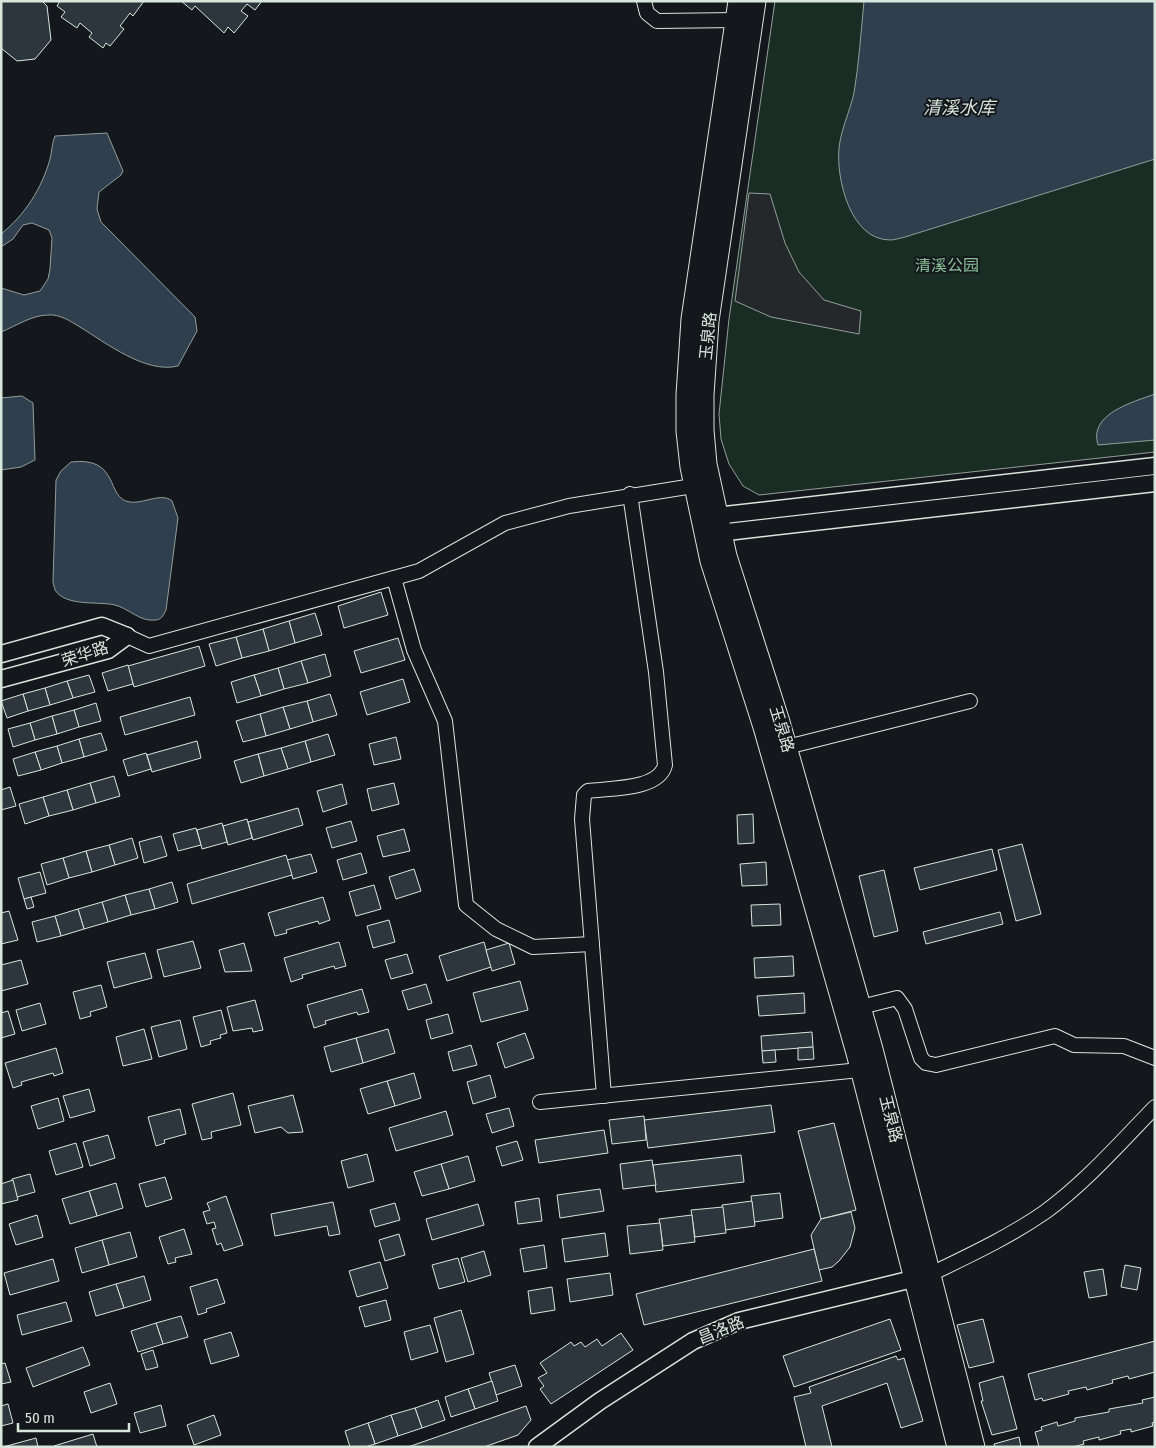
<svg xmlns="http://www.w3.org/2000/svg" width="1156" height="1448" font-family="'Fira Sans Condensed','Noto Sans SC',sans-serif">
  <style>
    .green { fill: #1a2d24; stroke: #939e99 }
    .parking { fill: #24282b; stroke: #939e99 }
    .water { fill: #2f3f4d; stroke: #939e99 }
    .building { fill: #2c363c; stroke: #d8e6dc }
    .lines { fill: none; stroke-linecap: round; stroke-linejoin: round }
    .minor-casing { stroke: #d8e6dc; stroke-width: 16 }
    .tertiary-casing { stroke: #d8e6dc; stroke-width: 19 }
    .secondary-casing { stroke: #d8e6dc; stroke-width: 21 }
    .minor { stroke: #14181c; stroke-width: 14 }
    .tertiary { stroke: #14181c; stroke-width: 16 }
    .secondary { stroke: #14181c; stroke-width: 19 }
    .labels { text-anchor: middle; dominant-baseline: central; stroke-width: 4; stroke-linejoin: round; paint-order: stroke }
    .park-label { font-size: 16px; fill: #8ac095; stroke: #14181c }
    .street-label { font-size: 16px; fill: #d8e6dc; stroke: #14181c }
    .water-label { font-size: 18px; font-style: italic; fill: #d8e6dc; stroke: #14181c }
  </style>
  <rect width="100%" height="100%" fill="#14181c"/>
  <polygon class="green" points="775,1 1155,1 1155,452 759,495 743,486 729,464 721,439 719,414 729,319"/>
  <polygon class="parking" points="749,193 770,194 785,243 799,272 824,300 861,311 859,334 771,317 735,301"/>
  <g class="water">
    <path d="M864 1H1155V159L905 237C900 238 895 240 890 240 850 240 836 178 839 148 841 129 850 111 854 93 859 63 861 32 864 1Z"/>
    <path d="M107 133 123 171 121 175 99 192 97 209 101 222 195 317 197 331 178 366C146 374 106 343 80 327 70 321 60 314 48 315 32 315 16 326 1 332V288L24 295 40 291 48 279 50 269 52 238 49 230 32 223 23 225 13 239 1 247V234C25 215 42 188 50 159 52 151 52 143 55 136Z"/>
    <path d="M1155 394V440L1098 445C1088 414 1133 402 1155 394Z"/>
    <polygon points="22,396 33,403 35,460 21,467 1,470 1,398"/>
    <path d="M71 462C121 456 105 499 130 502 143 504 162 492 172 501L178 518 166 610C163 616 161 620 155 620 140 622 128 608 115 605 98 601 66 607 55 590L53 582 56 480 61 471Z"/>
  </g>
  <g class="building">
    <polygon points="1,1 42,1 47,6 51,40 35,59 17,61 1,48"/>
    <polygon points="60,1 144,1 133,16 130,13 120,26 124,29 110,46 106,43 103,48 89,37 92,33 80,23 77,28 61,17 65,12 57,6"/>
    <polygon points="181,1 262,1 255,10 247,4 241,11 248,16 234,33 228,27 224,33 195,6 192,10"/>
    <polygon points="381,592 388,615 344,628 338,606"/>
    <polygon points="315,613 322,635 295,643 289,621"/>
    <polygon points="289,621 295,643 269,651 263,629"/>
    <polygon points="263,629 269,651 242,658 236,637"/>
    <polygon points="236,637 242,658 216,666 209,644"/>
    <polygon points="398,638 405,660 361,673 354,651"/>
    <polygon points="199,646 205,666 134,687 128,666"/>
    <polygon points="325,654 331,676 308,683 301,661"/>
    <polygon points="301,661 308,683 284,689 278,668"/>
    <polygon points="128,665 133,684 108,691 102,673"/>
    <polygon points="278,668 284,689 261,696 254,675"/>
    <polygon points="89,675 95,692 73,698 67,681"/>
    <polygon points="254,675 261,696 237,703 231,682"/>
    <polygon points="403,679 410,702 367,715 360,692"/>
    <polygon points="67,681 73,698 50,705 45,688"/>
    <polygon points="45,688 50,705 28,711 23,694"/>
    <polygon points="23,694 28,711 7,718 1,701"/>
    <polygon points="330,694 337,715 313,722 307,701"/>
    <polygon points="190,697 195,715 125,735 120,717"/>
    <polygon points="307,701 313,722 290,729 283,707"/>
    <polygon points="96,703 101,721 79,727 74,710"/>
    <polygon points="283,707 290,729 266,736 260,714"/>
    <polygon points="74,710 79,727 57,734 52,716"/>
    <polygon points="260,714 266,736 243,742 236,721"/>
    <polygon points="52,716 57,734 35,740 30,723"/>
    <polygon points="30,723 35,740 13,747 8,729"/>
    <polygon points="101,733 107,750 84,757 79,739"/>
    <polygon points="328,734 335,755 311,762 305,741"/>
    <polygon points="396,737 401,759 374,765 369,744"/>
    <polygon points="79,739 84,757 62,763 57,746"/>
    <polygon points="197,741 201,758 152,772 147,755"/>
    <polygon points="305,741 311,762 288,769 281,748"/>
    <polygon points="57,746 62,763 41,770 35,752"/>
    <polygon points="281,748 288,769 264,776 258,754"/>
    <polygon points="35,752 41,770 18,776 13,759"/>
    <polygon points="146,753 151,769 128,776 123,760"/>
    <polygon points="258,754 264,776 241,783 234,761"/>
    <polygon points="114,776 120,796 96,803 90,783"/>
    <polygon points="90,783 96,803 73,810 67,790"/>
    <polygon points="394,783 399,804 372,811 367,789"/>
    <polygon points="342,784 347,804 323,812 317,791"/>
    <polygon points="10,787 16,806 1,810 1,790"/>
    <polygon points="67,790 73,810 49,816 43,797"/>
    <polygon points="43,797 49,816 25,824 19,804"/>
    <polygon points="298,808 303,825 253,840 248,822"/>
    <polygon points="753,814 754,843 738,844 737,815"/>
    <polygon points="247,819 252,838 228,845 223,826"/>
    <polygon points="351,821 357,841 332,848 326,828"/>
    <polygon points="222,823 227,842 202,849 197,830"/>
    <polygon points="196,828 201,845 178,851 173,834"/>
    <polygon points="404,829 410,851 383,857 377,836"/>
    <polygon points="161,836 167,856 144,863 139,842"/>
    <polygon points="132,838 138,858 115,865 109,845"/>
    <polygon points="1022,844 1041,914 1016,921 998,850"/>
    <polygon points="109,845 115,865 92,872 86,851"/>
    <polygon points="992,849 997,870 920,890 914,868"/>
    <polygon points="86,851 92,872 69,878 63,858"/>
    <polygon points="361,853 367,873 343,880 337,860"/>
    <polygon points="311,854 317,872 293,879 287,860"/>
    <polygon points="286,855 292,875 192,904 187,884"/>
    <polygon points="63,858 69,878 47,885 41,864"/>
    <polygon points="766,862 767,885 742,886 740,864"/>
    <polygon points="414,869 421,891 396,899 389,877"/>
    <polygon points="884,870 898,931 874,937 859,876"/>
    <polygon points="40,872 46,893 24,899 18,878"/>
    <polygon points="172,882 178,902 155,909 149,889"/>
    <polygon points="374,885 381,909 356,916 349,892"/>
    <polygon points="149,889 155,909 131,915 125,895"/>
    <polygon points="125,895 131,915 108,922 102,902"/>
    <polygon points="31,897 34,907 27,909 24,899"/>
    <polygon points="323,897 330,920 319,924 318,921 286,930 287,933 275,936 268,913"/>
    <polygon points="102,902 108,922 84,929 78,909"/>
    <polygon points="780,904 781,925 752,926 751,905"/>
    <polygon points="78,909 84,929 61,936 55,916"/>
    <polygon points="9,911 18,940 1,944 1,913"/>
    <polygon points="1000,912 1003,924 926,944 923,932"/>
    <polygon points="55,916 61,936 37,942 32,922"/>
    <polygon points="389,920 395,942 373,948 367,926"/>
    <polygon points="193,941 201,968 164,977 157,950"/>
    <polygon points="339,942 346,966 335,969 334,966 302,975 303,978 291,982 284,958"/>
    <polygon points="484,942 491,967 447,981 439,956"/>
    <polygon points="244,943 252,971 225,972 219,950"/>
    <polygon points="509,943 515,964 492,971 486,950"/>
    <polygon points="145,953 152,978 114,988 107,962"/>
    <polygon points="407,954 413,973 391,979 385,960"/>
    <polygon points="793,956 794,976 755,978 754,958"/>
    <polygon points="21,960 28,984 1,991 1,965"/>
    <polygon points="520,981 528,1010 481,1022 473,993"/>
    <polygon points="426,984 432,1003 408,1010 402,991"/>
    <polygon points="101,985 107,1007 90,1012 91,1016 80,1019 73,992"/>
    <polygon points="362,989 369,1012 358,1015 357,1012 325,1021 326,1024 314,1028 307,1005"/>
    <polygon points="804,993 805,1013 759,1016 757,996"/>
    <polygon points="255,1000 263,1030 253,1032 252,1028 233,1031 227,1007"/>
    <polygon points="40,1003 46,1024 22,1031 16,1010"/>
    <polygon points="221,1010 227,1033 220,1035 221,1038 210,1041 211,1044 201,1047 193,1017"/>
    <polygon points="8,1011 15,1034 1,1038 1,1013"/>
    <polygon points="448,1014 453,1033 431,1039 426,1020"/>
    <polygon points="180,1020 187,1049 159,1057 151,1027"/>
    <polygon points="144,1029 152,1059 123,1066 116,1037"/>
    <polygon points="388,1029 395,1053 363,1063 356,1038"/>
    <polygon points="812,1032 813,1047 762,1051 761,1036"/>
    <polygon points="525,1033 534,1058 505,1068 497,1043"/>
    <polygon points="356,1038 363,1063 331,1072 324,1047"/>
    <polygon points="471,1045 477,1065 453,1071 448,1052"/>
    <polygon points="813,1047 814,1059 798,1060 798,1048"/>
    <polygon points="56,1048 63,1073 54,1076 53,1073 21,1082 22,1085 13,1088 5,1063"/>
    <polygon points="775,1050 776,1062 763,1063 762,1051"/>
    <polygon points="414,1073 421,1098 395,1106 387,1081"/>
    <polygon points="490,1075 496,1097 473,1104 467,1082"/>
    <polygon points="387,1081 395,1106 368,1114 360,1089"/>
    <polygon points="89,1089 95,1111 70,1118 63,1096"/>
    <polygon points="233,1093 241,1125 211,1132 212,1138 202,1140 192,1104"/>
    <polygon points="293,1095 303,1132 288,1133 281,1127 255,1133 248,1106"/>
    <polygon points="58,1098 64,1121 38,1129 31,1106"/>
    <polygon points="771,1105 775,1132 648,1148 644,1120"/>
    <polygon points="509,1108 514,1126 492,1133 486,1114"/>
    <polygon points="180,1109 186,1134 164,1140 165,1143 156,1146 148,1117"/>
    <polygon points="446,1111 453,1135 396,1151 389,1128"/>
    <polygon points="644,1116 646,1140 612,1144 609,1120"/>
    <polygon points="834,1123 856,1210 821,1219 798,1131"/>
    <polygon points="604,1130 608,1153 539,1163 535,1140"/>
    <polygon points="108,1135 115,1158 90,1166 83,1142"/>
    <polygon points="517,1141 523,1160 502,1166 496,1147"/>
    <polygon points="76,1143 83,1167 56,1175 49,1151"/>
    <polygon points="367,1154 374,1181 348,1188 341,1161"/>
    <polygon points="741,1155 744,1182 656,1192 653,1165"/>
    <polygon points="468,1156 475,1181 449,1189 441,1164"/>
    <polygon points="652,1160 656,1185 623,1189 620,1164"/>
    <polygon points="441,1164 449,1189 422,1196 414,1172"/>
    <polygon points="30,1174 35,1192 17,1197 12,1179"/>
    <polygon points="165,1177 172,1199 146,1207 139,1184"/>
    <polygon points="13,1180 18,1200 1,1204 1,1184"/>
    <polygon points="116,1183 123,1208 97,1216 89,1191"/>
    <polygon points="600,1189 604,1211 560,1218 557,1195"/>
    <polygon points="89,1191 97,1216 70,1224 62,1199"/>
    <polygon points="780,1193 783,1218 754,1222 751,1196"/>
    <polygon points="226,1196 243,1245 224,1251 221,1243 217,1245 212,1229 216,1228 214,1222 207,1224 203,1212 210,1210 207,1203"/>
    <polygon points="539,1198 542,1221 518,1224 515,1202"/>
    <polygon points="752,1201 755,1226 725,1230 722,1205"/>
    <polygon points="333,1202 340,1234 329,1236 327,1226 275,1236 271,1214"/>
    <polygon points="395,1203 400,1220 375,1227 370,1210"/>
    <polygon points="478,1204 484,1225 432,1240 426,1219"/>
    <polygon points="723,1207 726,1233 695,1237 691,1210"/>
    <polygon points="851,1212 855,1228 850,1247 839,1261 832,1267 819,1270 811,1235 821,1219"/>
    <polygon points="37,1215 43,1237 16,1245 9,1224"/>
    <polygon points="692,1215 695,1242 663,1246 659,1219"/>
    <polygon points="660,1223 663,1250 630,1254 627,1226"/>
    <polygon points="184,1229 192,1254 175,1258 176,1262 168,1264 159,1237"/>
    <polygon points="130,1232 137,1257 109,1265 102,1240"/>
    <polygon points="605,1233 608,1256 565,1262 562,1239"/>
    <polygon points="399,1234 405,1255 385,1261 379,1240"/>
    <polygon points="102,1240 109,1265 82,1273 75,1248"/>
    <polygon points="544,1245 547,1268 524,1272 520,1249"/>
    <polygon points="814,1249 822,1281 644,1325 636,1294"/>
    <polygon points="484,1251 491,1275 468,1282 461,1258"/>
    <polygon points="458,1258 465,1282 439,1289 432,1265"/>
    <polygon points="53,1259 59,1281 10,1295 4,1273"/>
    <polygon points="380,1262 388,1288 357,1297 349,1271"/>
    <polygon points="1125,1265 1141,1268 1137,1290 1121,1287"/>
    <polygon points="1103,1269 1107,1295 1089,1298 1084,1272"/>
    <polygon points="610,1273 613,1295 570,1302 567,1279"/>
    <polygon points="144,1276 151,1300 124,1308 116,1284"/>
    <polygon points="217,1279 225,1303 206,1309 207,1312 198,1315 190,1287"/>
    <polygon points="116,1284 124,1308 96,1316 89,1292"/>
    <polygon points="552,1287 555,1310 531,1314 528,1291"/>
    <polygon points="386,1300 391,1320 365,1327 359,1307"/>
    <polygon points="66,1302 72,1321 22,1335 17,1315"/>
    <polygon points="461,1310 474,1354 446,1362 434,1318"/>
    <polygon points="181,1316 188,1337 163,1344 156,1323"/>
    <polygon points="890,1319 901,1350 794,1387 783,1356"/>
    <polygon points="983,1319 994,1362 969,1368 957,1325"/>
    <polygon points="156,1323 163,1344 138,1352 131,1331"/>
    <polygon points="430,1325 438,1352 411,1360 404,1332"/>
    <polygon points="231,1332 239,1356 211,1364 204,1340"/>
    <polygon points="621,1333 633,1350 551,1404 540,1389 544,1386 538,1378 547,1373 540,1363 571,1342 574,1346 581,1342 585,1347 597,1339 602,1346"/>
    <polygon points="1155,1341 1155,1372 1129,1379 1128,1376 1112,1380 1113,1383 1087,1390 1086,1387 1068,1391 1069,1394 1043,1401 1042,1398 1035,1400 1028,1374"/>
    <polygon points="83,1347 90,1365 33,1387 26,1368"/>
    <polygon points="153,1350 158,1367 146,1370 141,1354"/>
    <polygon points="896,1356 898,1360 904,1358 923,1421 901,1428 887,1383 822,1406 832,1447 806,1447 794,1397 811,1393 809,1387"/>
    <polygon points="5,1363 11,1382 1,1384 1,1364"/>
    <polygon points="515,1365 522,1386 496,1395 489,1373"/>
    <polygon points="1003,1376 1017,1429 992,1435 981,1401 983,1401 979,1383"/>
    <polygon points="492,1381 498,1401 475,1409 468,1389"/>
    <polygon points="110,1383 117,1404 91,1413 84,1392"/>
    <polygon points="468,1389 475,1409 451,1417 445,1397"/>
    <polygon points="1155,1397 1155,1422 1152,1423 1153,1426 1131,1432 1131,1429 1120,1431 1121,1434 1099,1440 1099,1437 1083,1441 1084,1444 1073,1447 1039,1447 1035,1432 1042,1430 1041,1427 1057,1422 1058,1426 1075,1421 1075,1418 1109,1412 1109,1409 1143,1403 1142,1400"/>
    <polygon points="438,1400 445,1420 422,1428 415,1408"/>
    <polygon points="8,1404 13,1423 1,1426 1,1406"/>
    <polygon points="161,1405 166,1426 140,1433 134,1413"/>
    <polygon points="526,1406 531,1420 518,1435 484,1447 408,1447"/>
    <polygon points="415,1408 422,1428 398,1436 391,1415"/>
    <polygon points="214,1415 221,1435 194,1445 187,1425"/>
    <polygon points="391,1415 398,1436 375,1444 368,1423"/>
    <polygon points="368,1423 375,1444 365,1447 350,1447 345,1431"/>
    <polygon points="93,1434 97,1447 54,1447 54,1446"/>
    <polygon points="1019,1437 1021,1447 995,1447 994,1444"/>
    <polygon points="36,1438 38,1447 3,1447"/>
  </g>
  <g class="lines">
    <g class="minor-casing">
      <g id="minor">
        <polyline points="644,1 647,13 657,21 736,20"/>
        <polyline points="394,578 414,650 445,721 466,905 496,929 533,947 592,944"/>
        <polyline points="127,636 149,646 419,571 505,523 569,506 693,486"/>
        <polyline points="787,747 970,701"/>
        <polyline points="861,1007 897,998 905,1009 921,1058 926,1063 936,1065 1055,1036 1074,1045 1124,1046 1155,1058"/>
        <path d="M604 1096 582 819 584 795 588 791C610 788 659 790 665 765L656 672 630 494"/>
        <polyline points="540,1102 860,1070"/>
        <path d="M931 1274C970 1255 1009 1237 1045 1212 1086 1182 1120 1143 1155 1107"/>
      </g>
    </g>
    <g class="tertiary-casing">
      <g id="tertiary">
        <polyline points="707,517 1155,466"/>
        <polyline points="710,534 1155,483"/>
        <polyline points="1,654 102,626 127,636"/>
        <polyline points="1,679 108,650 127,636"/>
        <polyline points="537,1447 600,1401 693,1341 739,1321 925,1276"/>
      </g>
    </g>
    <g class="secondary-casing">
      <g id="secondary">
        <polyline points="738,1 691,319 686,395 686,431 690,467 710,561 763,727 856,1053 957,1447"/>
        <polyline points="756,1 709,321 704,395 704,430 707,464 727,556 780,722 873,1049 975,1447"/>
      </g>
    </g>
    <use href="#minor" class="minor"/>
    <use href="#tertiary" class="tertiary"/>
    <use href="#secondary" class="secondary"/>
  </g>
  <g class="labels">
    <g class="park-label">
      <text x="947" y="265">清溪公园</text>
    </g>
    <g class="street-label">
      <text transform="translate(708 336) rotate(-84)">玉泉路</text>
      <text transform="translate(85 654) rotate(-18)">荣华路</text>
      <text transform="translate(782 729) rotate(73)">玉泉路</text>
      <text transform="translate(891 1119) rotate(76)">玉泉路</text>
      <text transform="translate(721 1330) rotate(-22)">昌洛路</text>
    </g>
    <g class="water-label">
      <text x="959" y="108">清溪水库</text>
    </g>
  </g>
  <rect width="1156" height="1448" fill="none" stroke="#d8e6dc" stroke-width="5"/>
  <path d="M18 1423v8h111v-8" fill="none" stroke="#d8e6dc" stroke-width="2.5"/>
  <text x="25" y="1423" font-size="15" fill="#d8e6dc" stroke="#14181c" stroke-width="4" paint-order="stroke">50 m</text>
</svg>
